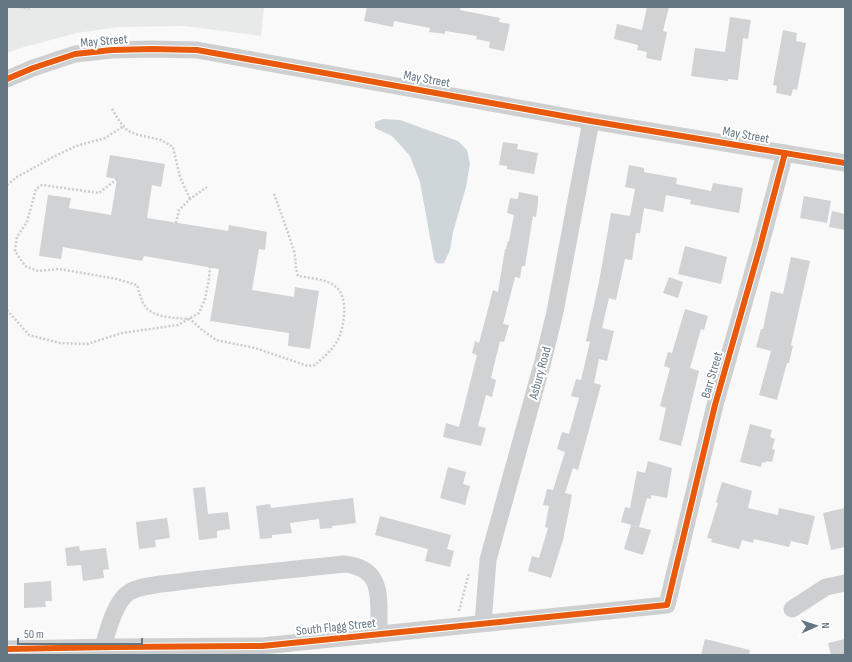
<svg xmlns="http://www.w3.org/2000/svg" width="852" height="662" font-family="'Sofia Sans Condensed',sans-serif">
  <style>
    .built { fill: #e8e9e9 }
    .water { fill: #ced6d9 }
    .building { fill: #d0d2d3 }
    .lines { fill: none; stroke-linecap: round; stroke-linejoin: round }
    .path { stroke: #cbcccd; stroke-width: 2.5; stroke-dasharray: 2 2; stroke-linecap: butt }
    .minor { stroke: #cecfd0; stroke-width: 17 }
    .cycleway-casing { stroke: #fff; stroke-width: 8 }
    .cycleway { stroke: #e8590c; stroke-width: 6 }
    .labels { text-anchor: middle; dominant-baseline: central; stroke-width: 4; stroke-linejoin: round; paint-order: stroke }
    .street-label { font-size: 13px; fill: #657683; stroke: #fff }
  </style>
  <rect width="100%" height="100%" fill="#f9f9f9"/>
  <polygon class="built" points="7,7 264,7 261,36 184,26 119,27 77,33 24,47 7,53"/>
  <path class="water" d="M383 119 400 120 458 141 467 150 470 164 466 187 453 232 450 250 444 263C438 264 436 264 434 259L420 182 410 156 392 136 375 128V122Z"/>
  <g class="building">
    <polygon points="367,7 461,7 460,10 500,18 499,22 510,24 504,51 489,48 490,42 476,39 477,36 445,31 445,34 429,32 430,28 394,21 393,27 364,21"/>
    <polygon points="647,7 669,7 663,31 667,32 661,61 646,58 647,52 637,50 638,45 614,39 617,24 642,30"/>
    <polygon points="730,17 751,20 748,39 743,38 738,80 728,79 728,81 691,76 695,48 725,52"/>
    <polygon points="783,30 797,33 796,41 806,43 797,90 793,89 791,96 776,93 777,86 773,85"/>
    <polygon points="503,142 518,144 517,149 538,153 534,174 507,169 507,166 499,165"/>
    <polygon points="110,155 165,164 161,187 152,185 147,218 228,231 229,225 267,232 265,250 259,249 252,290 294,297 295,287 319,291 310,349 288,346 289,333 210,321 219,269 144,256 142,261 63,247 61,259 39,256 48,195 71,198 69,208 111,215 117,179 106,177"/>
    <polygon points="629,165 644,168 644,172 677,178 676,184 711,191 713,183 743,188 739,213 690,204 691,200 666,195 663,212 644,208 640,233 636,233 632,260 625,259 616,300 609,298 602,328 614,331 607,361 599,359 594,383 601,385 578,470 573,468 565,493 572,495 563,540 551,578 528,571 532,556 539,558 548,528 545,527 549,506 543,505 547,489 553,490 565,452 557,449 562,432 569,434 579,398 571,396 576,379 581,380 590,342 586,341 599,282 611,213 630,216 635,189 625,187"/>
    <polygon points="519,192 538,196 538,203 536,217 533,216 525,266 522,266 520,278 515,277 503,324 509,325 504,342 500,341 491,378 496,380 492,397 486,395 478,426 486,428 481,446 443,437 446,423 459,427 477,355 472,353 475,341 479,343 493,290 498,292 505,249 506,249 508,241 509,241 514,215 507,213 510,198 518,199"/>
    <polygon points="804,196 831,201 827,223 800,218"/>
    <polygon points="832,211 845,214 845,230 829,227"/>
    <polygon points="685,246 727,257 721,284 678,274"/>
    <polygon points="791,257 810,261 791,345 793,346 789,363 787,363 777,400 759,395 771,351 756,347 761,329 763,329 771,291 783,294"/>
    <polygon points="669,277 683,282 678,298 663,293"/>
    <polygon points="685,309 708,316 704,330 701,329 690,368 699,371 681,446 659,440 666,408 660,406 670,368 664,366 668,352 672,353"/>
    <polygon points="750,424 772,430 770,437 775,439 772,449 775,450 772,462 766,461 766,463 762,462 761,467 740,462"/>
    <polygon points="648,461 672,468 667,498 651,495 651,499 647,498 639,527 621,522 625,507 630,508 637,471 645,473"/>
    <polygon points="448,467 466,472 463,484 470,486 465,505 440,498"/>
    <polygon points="722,482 752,491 748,508 778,515 779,508 815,516 808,545 791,541 789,547 754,539 753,543 742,540 739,549 711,542 712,539 707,538 718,503 716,502"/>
    <polygon points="205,487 208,514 228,512 230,529 217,531 217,538 199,540 193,488"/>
    <polygon points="353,498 356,523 332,526 332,528 320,529 319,519 290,523 292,533 272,535 272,538 260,539 256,506 270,504 271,508"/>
    <polygon points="845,508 845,547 831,550 823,513"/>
    <polygon points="380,516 451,535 447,549 454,551 450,567 425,561 428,549 375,535"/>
    <polygon points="167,518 170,538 155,540 156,547 139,549 136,522"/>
    <polygon points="631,525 651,530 643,555 624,549"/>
    <polygon points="79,546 80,551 106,548 109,569 103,570 104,578 83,581 81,565 67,566 65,548"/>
    <polygon points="51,581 52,601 45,601 46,607 24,608 24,583"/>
    <polygon points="705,639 750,650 749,655 701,655"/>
    <polygon points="845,639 845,655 831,655 828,643"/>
  </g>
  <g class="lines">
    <g class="path">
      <polyline points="20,7 29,9 30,7"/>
      <polyline points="112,109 120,122 127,130 135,134 161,140 173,147 180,177 190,199"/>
      <path d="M117 179 99 193 42 185 36 189 27 222 17 237 15 251 25 266 38 271 59 269 117 279 137 285C139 291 141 301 145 306 153 318 177 318 190 319L201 329 216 340 255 348 308 366 315 365C323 358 332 350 338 340 344 327 349 297 336 287 327 279 310 278 298 276 295 267 296 260 294 251 288 232 281 213 274 194"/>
      <polyline points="7,185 17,177 53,157 76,146 105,138 124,126"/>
      <polyline points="176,223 179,210 190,199 207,187"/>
      <polyline points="7,310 29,335 60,343 87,344 122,333 178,325 199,313 205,299 209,279 210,267"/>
      <polyline points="459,611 469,573"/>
    </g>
    <g class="minor">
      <polyline points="7,79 33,68 75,54 112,50 152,49 197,50 591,121 845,163"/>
      <polyline points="792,609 826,587 845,583"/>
      <polyline points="483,623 488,560 543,361 555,312 591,121"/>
      <path d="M103 647C107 632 115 602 128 593 139 585 165 584 178 582 233 575 289 570 344 564 386 568 378 601 379 633"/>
      <polyline points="7,649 114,647 262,646 667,605 715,405 760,247 785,153"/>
    </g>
    <g class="cycleway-casing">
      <g id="cycleway">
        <polyline points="7,79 33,68 75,54 112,50 152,49 197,50 591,121 845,163"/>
        <polyline points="7,649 114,647 262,646 667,605 715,405 760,247 785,153"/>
      </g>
    </g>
    <use href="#cycleway" class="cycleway"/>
  </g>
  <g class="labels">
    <g class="street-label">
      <text transform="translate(104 41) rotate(-5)">May Street</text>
      <text transform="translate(427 79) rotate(10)">May Street</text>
      <text transform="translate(746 135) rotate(10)">May Street</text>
      <text transform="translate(540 373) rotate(-75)">Asbury Road</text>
      <text transform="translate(712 375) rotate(-74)">Barr Street</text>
      <text transform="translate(336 627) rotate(-6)">South Flagg Street</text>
    </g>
  </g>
  <rect width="852" height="662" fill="none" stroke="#657683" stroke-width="16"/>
  <g transform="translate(816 626) rotate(87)" stroke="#ffffff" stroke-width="3" paint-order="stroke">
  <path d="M0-3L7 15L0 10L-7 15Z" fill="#657683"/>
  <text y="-6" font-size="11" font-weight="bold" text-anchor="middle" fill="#657683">N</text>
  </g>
  <path d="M18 638v6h124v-6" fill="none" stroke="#657683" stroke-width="2"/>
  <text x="24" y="638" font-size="12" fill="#657683" stroke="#ffffff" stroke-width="3" paint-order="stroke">50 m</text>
</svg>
